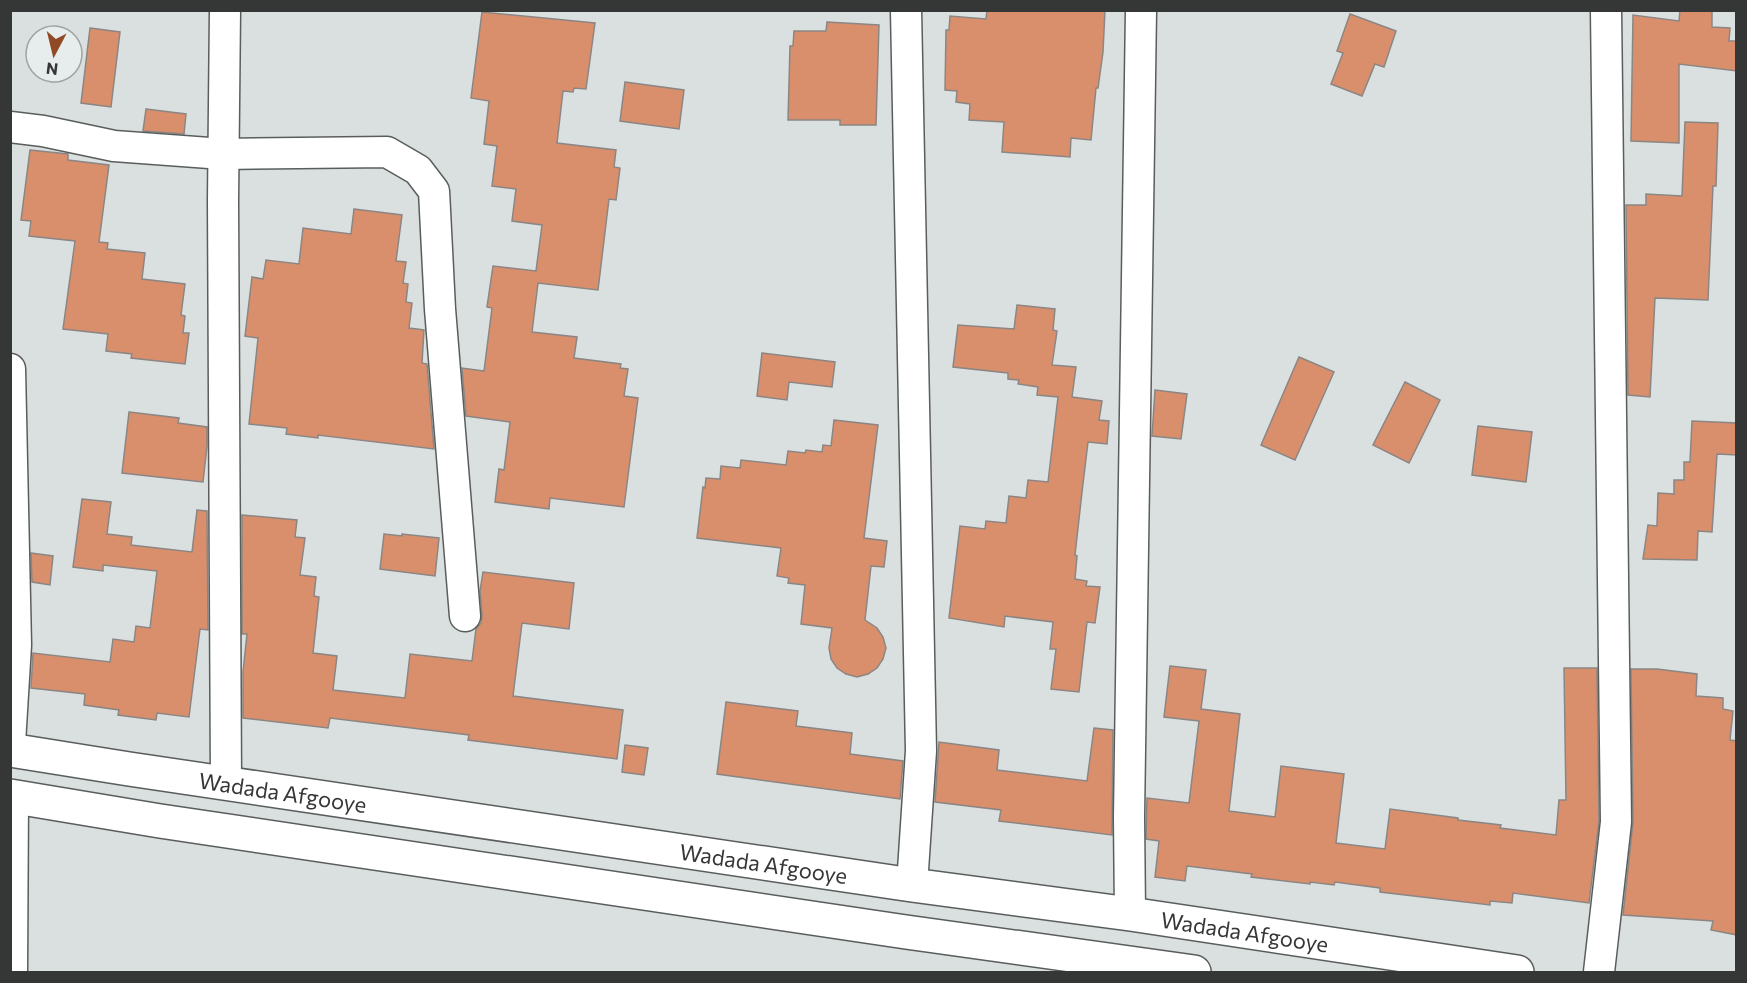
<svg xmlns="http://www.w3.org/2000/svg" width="1747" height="983" font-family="Commissioner,sans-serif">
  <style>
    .building { fill: #da8f6c; stroke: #8b8684; stroke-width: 1.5 }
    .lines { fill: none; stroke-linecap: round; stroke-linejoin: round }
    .street-casing { stroke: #595e5c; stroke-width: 33 }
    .highway-casing { stroke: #595e5c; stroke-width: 36 }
    .street { stroke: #fff; stroke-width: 30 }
    .highway { stroke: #fff; stroke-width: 33 }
    .labels { text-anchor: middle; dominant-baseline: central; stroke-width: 5; stroke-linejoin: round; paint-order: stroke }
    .street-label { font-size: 22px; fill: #353736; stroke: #e7edec }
  </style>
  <rect width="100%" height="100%" fill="#dae0df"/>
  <g class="building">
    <polygon points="987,10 1105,10 1103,52 1098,88 1096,88 1091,140 1071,138 1070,157 1002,152 1004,122 969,120 970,104 956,102 957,91 945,90 946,30 949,30 950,16 986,19"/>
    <polygon points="1680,10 1712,10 1712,27 1730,28 1729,41 1737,41 1737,71 1679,64 1679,143 1631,141 1633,15 1679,21"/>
    <polygon points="482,12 595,23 586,89 574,88 573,92 563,91 557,143 616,150 614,167 620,168 616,200 609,199 598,290 538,283 532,332 577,337 574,358 621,364 620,368 628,369 624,396 638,398 624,507 550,498 549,509 495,502 499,469 504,470 510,422 466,416 462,368 484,371 492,308 487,307 493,266 536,271 542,225 512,221 516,189 492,186 497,146 484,144 489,101 471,98"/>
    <polygon points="1350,14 1396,31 1384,67 1375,64 1362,96 1331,84 1343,53 1337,51"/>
    <polygon points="827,22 879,25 876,125 840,125 840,120 788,120 790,46 793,46 794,31 826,31"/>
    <polygon points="90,28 120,32 111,107 81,103"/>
    <polygon points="625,82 684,90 679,129 620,121"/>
    <polygon points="146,109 186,114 184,134 143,131"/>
    <polygon points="1685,122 1718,123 1716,186 1713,186 1708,300 1655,298 1650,397 1628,395 1626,205 1646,205 1646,194 1682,196"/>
    <polygon points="30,150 68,154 68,160 109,165 99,242 108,243 107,249 145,253 142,279 185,284 181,315 185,316 183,333 189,333 185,364 131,358 132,354 106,351 108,334 63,329 75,241 29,236 31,221 21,220"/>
    <polygon points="354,209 402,215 396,261 406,262 403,283 408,284 406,302 412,303 409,328 424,330 422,363 427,364 434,449 318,435 318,438 286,434 287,428 249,424 258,338 245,336 252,277 263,279 266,260 299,264 303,228 351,234"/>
    <polygon points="1017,305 1055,309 1053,330 1057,331 1052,365 1076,367 1072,397 1102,401 1099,420 1109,421 1107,444 1088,442 1082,492 1075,555 1077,556 1075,579 1087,581 1086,586 1100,587 1095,623 1087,622 1079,692 1051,689 1056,649 1050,649 1053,622 1005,616 1004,627 949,618 960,526 985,529 986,521 1006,523 1009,496 1026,498 1028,480 1048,482 1058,397 1037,395 1038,387 1018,384 1019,380 1008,379 1008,373 953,367 958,325 1014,329"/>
    <polygon points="762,353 835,362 832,387 789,382 787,400 757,396"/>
    <polygon points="1299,357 1334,372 1295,460 1261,445"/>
    <polygon points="1405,382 1440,400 1409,463 1373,445"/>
    <polygon points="1155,390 1187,394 1181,439 1152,436"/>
    <polygon points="129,412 179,418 178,423 207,427 207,446 203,482 122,473"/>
    <polygon points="834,420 878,425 864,538 887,541 884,567 871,566 865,620 877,628 883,637 886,648 883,659 877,668 868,674 857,677 846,674 837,668 831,659 829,648 832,628 801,624 805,585 788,583 789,578 777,576 781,548 697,538 703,487 705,488 706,478 720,479 721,466 740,468 741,460 786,465 788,451 805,453 806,450 822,452 823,445 831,446"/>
    <polygon points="1692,421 1737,423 1737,455 1717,454 1712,532 1698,531 1697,560 1643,559 1648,525 1657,526 1658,493 1674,494 1674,480 1684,480 1684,462 1690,462"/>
    <polygon points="1478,426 1532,432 1526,482 1472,475"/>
    <polygon points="82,499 111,502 107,534 132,537 131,545 192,552 197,510 207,511 208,630 200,629 189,717 157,713 156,720 118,715 119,710 84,705 85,694 31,688 33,653 110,662 113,639 134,642 136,626 150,628 157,571 103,565 103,571 73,567"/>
    <polygon points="242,515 297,520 295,537 305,538 300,575 316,577 314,596 319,597 313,653 337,656 333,690 405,698 410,654 472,661 476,629 481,623 482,615 480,591 483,572 574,583 569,629 522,623 513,696 623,710 617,759 468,740 469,735 330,718 328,728 243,718 243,672 247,634 242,634"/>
    <polygon points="384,534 402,536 402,534 439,538 435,576 380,569"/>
    <polygon points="31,553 53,556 50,585 32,582"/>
    <polygon points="1170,666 1206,670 1201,709 1240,714 1229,811 1275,817 1281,766 1344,774 1336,843 1385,849 1390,809 1458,818 1458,820 1501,825 1500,828 1556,835 1559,800 1566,800 1564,668 1597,668 1599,821 1589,903 1513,893 1512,903 1490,901 1490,905 1380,892 1380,888 1335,882 1334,885 1310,882 1310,884 1251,877 1252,874 1187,866 1185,881 1155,877 1159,841 1146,839 1147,798 1189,803 1199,721 1164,717"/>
    <polygon points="1631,669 1657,669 1697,674 1696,696 1723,698 1723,709 1733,711 1730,740 1737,741 1737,935 1711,930 1713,921 1623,915 1633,822"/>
    <polygon points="726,702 798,711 796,726 852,733 850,754 903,761 900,799 717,774"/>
    <polygon points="1094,728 1113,730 1112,835 999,821 1001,810 935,802 939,742 999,750 997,770 1087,781"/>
    <polygon points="625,745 648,748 644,775 622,772"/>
  </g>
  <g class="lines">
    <g class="street-casing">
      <g id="street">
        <polyline points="225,10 223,200 226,783"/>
        <polyline points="906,10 921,751 912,885"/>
        <polyline points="10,127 43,131 114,146 223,154 387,152 418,170 434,191 440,309 465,616"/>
        <polyline points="10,369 16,645 10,743"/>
        <polyline points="1130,914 1129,817 1141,10"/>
        <polyline points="12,972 13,797"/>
        <polyline points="1599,972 1616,822 1606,10"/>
      </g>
    </g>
    <g class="highway-casing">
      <g id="highway">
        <path id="s1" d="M10 750 129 769 912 885 1130 914 1517 972"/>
        <polyline points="10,796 160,821 906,932 1194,972"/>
      </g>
    </g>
    <use href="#street" class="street"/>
    <use href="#highway" class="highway"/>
  </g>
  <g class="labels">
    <g class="street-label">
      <text stroke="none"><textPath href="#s1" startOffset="276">Wadada Afgooye</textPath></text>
      <text stroke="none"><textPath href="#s1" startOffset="762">Wadada Afgooye</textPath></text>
      <text stroke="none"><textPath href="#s1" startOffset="1248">Wadada Afgooye</textPath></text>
    </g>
  </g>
  <rect width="1747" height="983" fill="none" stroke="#353736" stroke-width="24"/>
  <g transform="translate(54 54) rotate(187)"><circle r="28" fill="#e7edec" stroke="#a0a4a3" stroke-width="1.5"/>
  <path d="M0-4.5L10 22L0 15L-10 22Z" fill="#914a26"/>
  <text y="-9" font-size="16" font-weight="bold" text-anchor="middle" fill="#353736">N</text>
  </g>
</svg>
